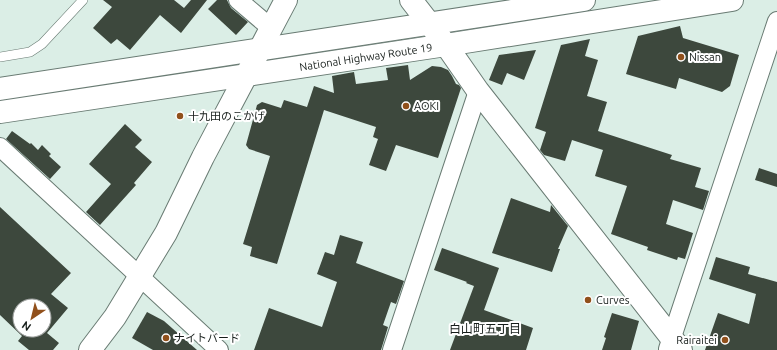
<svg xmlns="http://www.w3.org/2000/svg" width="777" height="350" font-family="Ubuntu,'Noto Sans JP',sans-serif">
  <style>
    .building { fill: #3d483d; fill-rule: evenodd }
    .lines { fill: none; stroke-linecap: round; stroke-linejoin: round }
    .lane-casing { stroke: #697b73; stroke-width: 10 }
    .street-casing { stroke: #697b73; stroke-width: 20 }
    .secondary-casing { stroke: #697b73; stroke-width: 24 }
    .highway-casing { stroke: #697b73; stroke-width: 24 }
    .lane { stroke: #fff; stroke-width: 9 }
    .street { stroke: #fff; stroke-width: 18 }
    .secondary { stroke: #fff; stroke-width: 22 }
    .highway { stroke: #fff; stroke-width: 22 }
    .poi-dot { fill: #91501b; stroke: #fff; stroke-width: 1.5 }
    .labels { text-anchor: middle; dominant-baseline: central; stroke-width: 4; stroke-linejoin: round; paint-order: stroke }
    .street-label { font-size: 11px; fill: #161d1a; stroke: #fff }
    .poi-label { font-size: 11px; fill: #161d1a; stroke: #fff; text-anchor: start }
    .neighbourhood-label { font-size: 12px; fill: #161d1a; stroke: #fff }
  </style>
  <rect width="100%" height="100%" fill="#dbeee6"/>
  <g class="building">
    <polygon points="103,0 174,0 184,8 191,0 207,0 181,33 160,15 130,50 117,39 111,44 93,28 112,7"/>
    <polygon points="217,0 227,0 231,8 248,22 236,35 208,9"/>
    <polygon points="680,26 683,38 739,55 730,86 722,92 679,78 676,89 626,74 638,36"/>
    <polygon points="590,39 585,56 598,60 587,96 607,102 598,131 672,155 670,159 701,168 695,187 709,191 703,210 673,200 666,224 693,233 685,259 678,257 677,260 647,250 648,247 611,234 627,186 595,176 603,150 572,140 565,161 544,155 540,150 546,132 535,128 561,45"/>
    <polygon points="536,50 524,80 507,73 502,85 489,80 499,55"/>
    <polygon points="408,65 410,80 432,66 441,67 448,70 452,76 456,84 459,85 461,88 438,158 396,145 386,171 369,165 378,139 373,137 376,127 324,110 277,264 250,256 252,247 243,244 270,156 249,149 246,145 257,105 262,102 281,108 284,100 307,107 314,86 334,93 332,76 354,72 356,84 388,80 386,68"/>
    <polygon points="125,124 142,140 135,147 152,162 134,183 136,185 100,225 86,212 111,184 89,164"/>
    <polygon points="12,131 30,144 31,143 38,150 42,145 51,154 49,156 61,167 50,179 6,139"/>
    <polygon points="759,168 777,174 777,187 755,180"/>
    <polygon points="511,198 550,212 551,205 568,226 558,249 560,249 552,272 492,253"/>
    <path d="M0 207 71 273 51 294 68 308 47 333 59 343 53 350H29L18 341 22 336 0 315ZM20 306H44V330H20Z"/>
    <polygon points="340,235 363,242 356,263 404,281 396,304 391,302 383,325 388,327 381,350 254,350 269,308 322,327 337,282 317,274 325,252 334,255"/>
    <polygon points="442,248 499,268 484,310 533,328 526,350 450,350 474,286 466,283 467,282 434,270"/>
    <polygon points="716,257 750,267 748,274 777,282 777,350 705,350 718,313 749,324 756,294 709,279"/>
    <polygon points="147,312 164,321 197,350 153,350 132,338"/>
    <polygon points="612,313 639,321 631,350 602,350 606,338 604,337"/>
  </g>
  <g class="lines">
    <g class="lane-casing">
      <polyline id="lane" points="0,57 30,52 42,44 83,0"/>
    </g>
    <g class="street-casing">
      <g id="street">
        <polyline points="238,0 271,28"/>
        <polyline points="0,147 219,350"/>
        <polyline points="668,349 777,21"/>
        <polyline points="392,350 478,91"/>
      </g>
    </g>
    <g class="secondary-casing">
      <g id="secondary">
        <polyline points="411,0 446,45 478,91 681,350"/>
        <polyline points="90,350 115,317 166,233 203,157 286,0"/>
      </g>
    </g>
    <g class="highway-casing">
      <g id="highway">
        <polyline points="0,89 584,0"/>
        <path id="s1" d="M0 112 446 45 732 0"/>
      </g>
    </g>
    <use href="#lane" class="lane"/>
    <use href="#street" class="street"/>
    <use href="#secondary" class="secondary"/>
    <use href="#highway" class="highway"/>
  </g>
  <g class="poi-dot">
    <circle cx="681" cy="57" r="4"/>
    <circle cx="406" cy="106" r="4"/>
    <circle cx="180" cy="116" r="4"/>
    <circle cx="588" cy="300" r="4"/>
    <circle cx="166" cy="338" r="4"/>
    <circle cx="725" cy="340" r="4"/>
  </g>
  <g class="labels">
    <g class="street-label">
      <text stroke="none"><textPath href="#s1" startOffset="370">National Highway Route 19</textPath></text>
    </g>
    <g class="poi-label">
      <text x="689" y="57">Nissan</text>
      <text x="414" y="106">AOKI</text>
      <text x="188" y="116">十九田のこかげ</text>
      <text x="596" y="300">Curves</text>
      <text x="174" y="338">ナイトバード</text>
      <text x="717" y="340" text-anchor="end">Rairaitei</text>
    </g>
    <g class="neighbourhood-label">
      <text x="485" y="328">白山町五丁目</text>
    </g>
  </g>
  <g transform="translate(32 318) rotate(215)"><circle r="19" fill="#ffffff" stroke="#a2a5a3"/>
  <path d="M0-3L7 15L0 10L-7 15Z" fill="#91501b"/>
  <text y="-6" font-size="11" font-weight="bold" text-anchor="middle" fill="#161d1a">N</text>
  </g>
</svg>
